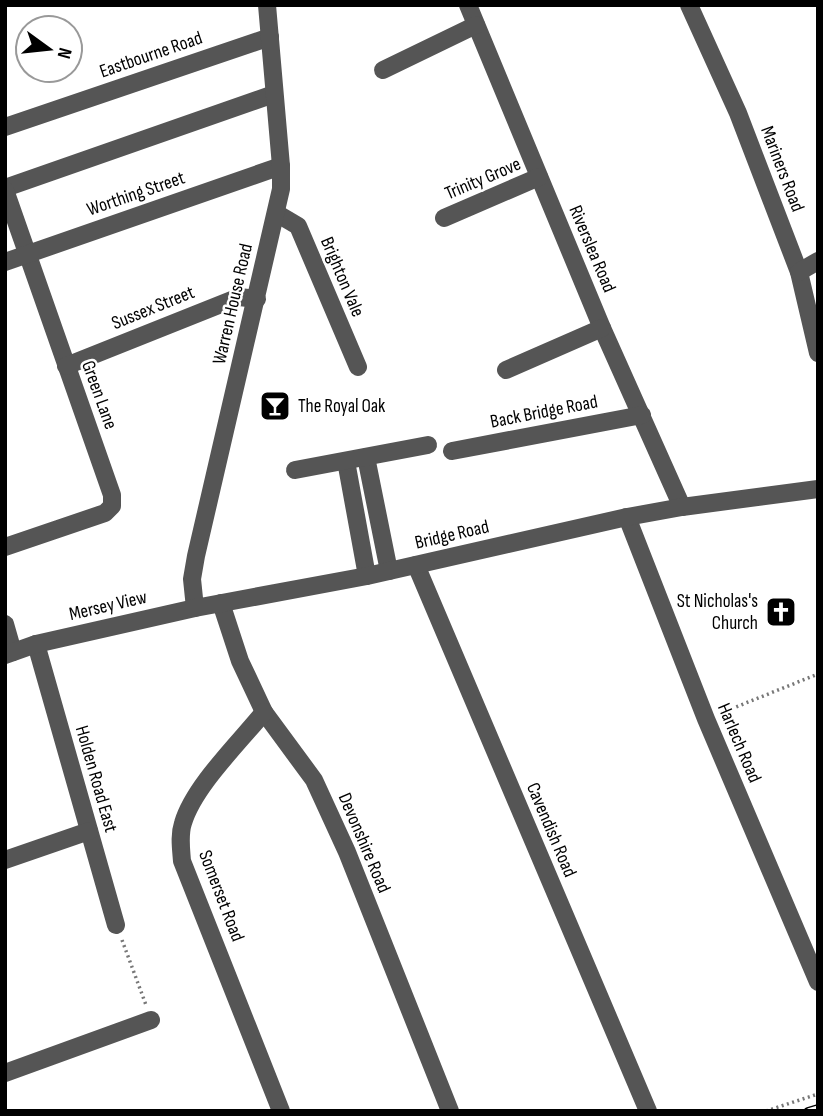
<svg xmlns="http://www.w3.org/2000/svg" width="823" height="1116" font-family="'Sofia Sans Condensed',sans-serif">
  <style>
    .lines { fill: none; stroke-linecap: round; stroke-linejoin: round }
    .path { stroke: #777; stroke-width: 3.5; stroke-dasharray: 2 3.5; stroke-linecap: butt }
    .minor { stroke: #555; stroke-width: 18 }
    .rail-casing { stroke: #000; stroke-width: 8 }
    .rail { stroke: #fff; stroke-width: 5; stroke-dasharray: 16; stroke-linecap: butt }
    .labels { text-anchor: middle; dominant-baseline: central; stroke-width: 5; stroke-linejoin: round; paint-order: stroke }
    .street-label { font-size: 19px; fill: #000; stroke: #fff }
    .poi-label { font-size: 19px; fill: #000; stroke: #fff; text-anchor: start }
  </style>
  <rect width="100%" height="100%" fill="#fff"/>
  <g class="lines">
    <g class="path">
      <polyline points="721,713 818,674"/>
      <polyline points="122,940 146,1005"/>
      <polyline points="766,1111 818,1094"/>
    </g>
    <g class="minor">
      <polyline points="468,5 602,328 682,507"/>
      <polyline points="689,5 738,113 799,272 818,353"/>
      <polyline points="383,70 476,25"/>
      <polyline points="5,127 270,37"/>
      <polyline points="5,188 274,94"/>
      <polyline points="5,190 112,495 112,506 105,513 5,547"/>
      <polyline points="276,213 298,226 358,367"/>
      <polyline points="444,218 539,177"/>
      <polyline points="5,262 281,166"/>
      <polyline points="799,272 818,261"/>
      <polyline points="66,366 239,297 257,299"/>
      <polyline points="506,370 602,328"/>
      <polyline points="452,451 642,415"/>
      <polyline points="366,457 389,571"/>
      <polyline points="346,461 367,576"/>
      <polyline points="295,470 428,445"/>
      <polyline points="627,517 706,719 818,982"/>
      <polyline points="416,565 648,1111"/>
      <polyline points="221,603 240,661 264,712 314,780 347,852 450,1111"/>
      <polyline points="195,608 192,579 196,556 281,189 281,166 267,5"/>
      <polyline points="5,624 13,652"/>
      <polyline points="36,644 116,925"/>
      <polyline points="5,655 36,644 195,608 367,576 627,517 682,507 818,489"/>
      <path d="M264 712C239 743 194 786 183 823 179 835 181 848 182 861L281 1111"/>
      <polyline points="5,860 89,831"/>
      <polyline points="5,1073 151,1020"/>
    </g>
    <g class="rail-casing">
      <polyline id="rail" points="808,1111 818,1108"/>
    </g>
    <use href="#rail" class="rail"/>
  </g>
  <defs>
    <g id="bar-square" transform="scale(1.575)"><rect x="-9" y="-9" width="18" height="18" rx="4" fill="#000" stroke="#fff"/><path d="M-6-5H6L.8 .8V4.5H3.5V6h-7V4.5H-.8V.8Z" fill="#fff"/></g>
    <g id="church-square" transform="scale(1.575)"><rect x="-9" y="-9" width="18" height="18" rx="4" fill="#000" stroke="#fff"/><path d="M-1.2-6h2.4v3.5h3.3v2.4h-3.3V6h-2.4V-.1h-3.3v-2.4h3.3Z" fill="#fff"/></g>
  </defs>
  <g fill-rule="evenodd">
    <use href="#bar-square" x="275" y="406"/>
    <use href="#church-square" x="781" y="612"/>
  </g>
  <g class="labels">
    <g class="street-label">
      <text transform="translate(151 55) rotate(-19)">Eastbourne Road</text>
      <text transform="translate(782 169) rotate(69)">Mariners Road</text>
      <text transform="translate(483 179) rotate(-23)">Trinity Grove</text>
      <text transform="translate(136 194) rotate(-19)">Worthing Street</text>
      <text transform="translate(592 249) rotate(67)">Riverslea Road</text>
      <text transform="translate(342 277) rotate(67)">Brighton Vale</text>
      <text transform="translate(233 304) rotate(-77)">Warren House Road</text>
      <text transform="translate(153 308) rotate(-22)">Sussex Street</text>
      <text transform="translate(99 395) rotate(70)">Green Lane</text>
      <text transform="translate(544 412) rotate(-11)">Back Bridge Road</text>
      <text transform="translate(452 535) rotate(-13)">Bridge Road</text>
      <text transform="translate(108 606) rotate(-13)">Mersey View</text>
      <text transform="translate(739 743) rotate(67)">Harlech Road</text>
      <text transform="translate(96 779) rotate(74)">Holden Road East</text>
      <text transform="translate(551 830) rotate(67)">Cavendish Road</text>
      <text transform="translate(364 843) rotate(67)">Devonshire Road</text>
      <text transform="translate(221 896) rotate(69)">Somerset Road</text>
    </g>
    <g class="poi-label">
      <text x="298" y="406">The Royal Oak</text>
      <text x="758" y="601" text-anchor="end">St Nicholas's<tspan x="758" dy="22">Church</tspan></text>
    </g>
  </g>
  <rect width="823" height="1116" fill="none" stroke="#000000" stroke-width="14"/>
  <g transform="translate(49 49) rotate(105)"><circle r="33" fill="#ffffff" stroke="#999999" stroke-width="2"/>
  <path d="M0-5L12 26L0 18L-12 26Z" fill="#000000"/>
  <text y="-10" font-size="19" font-weight="bold" text-anchor="middle" fill="#000000">N</text>
  </g>
</svg>
